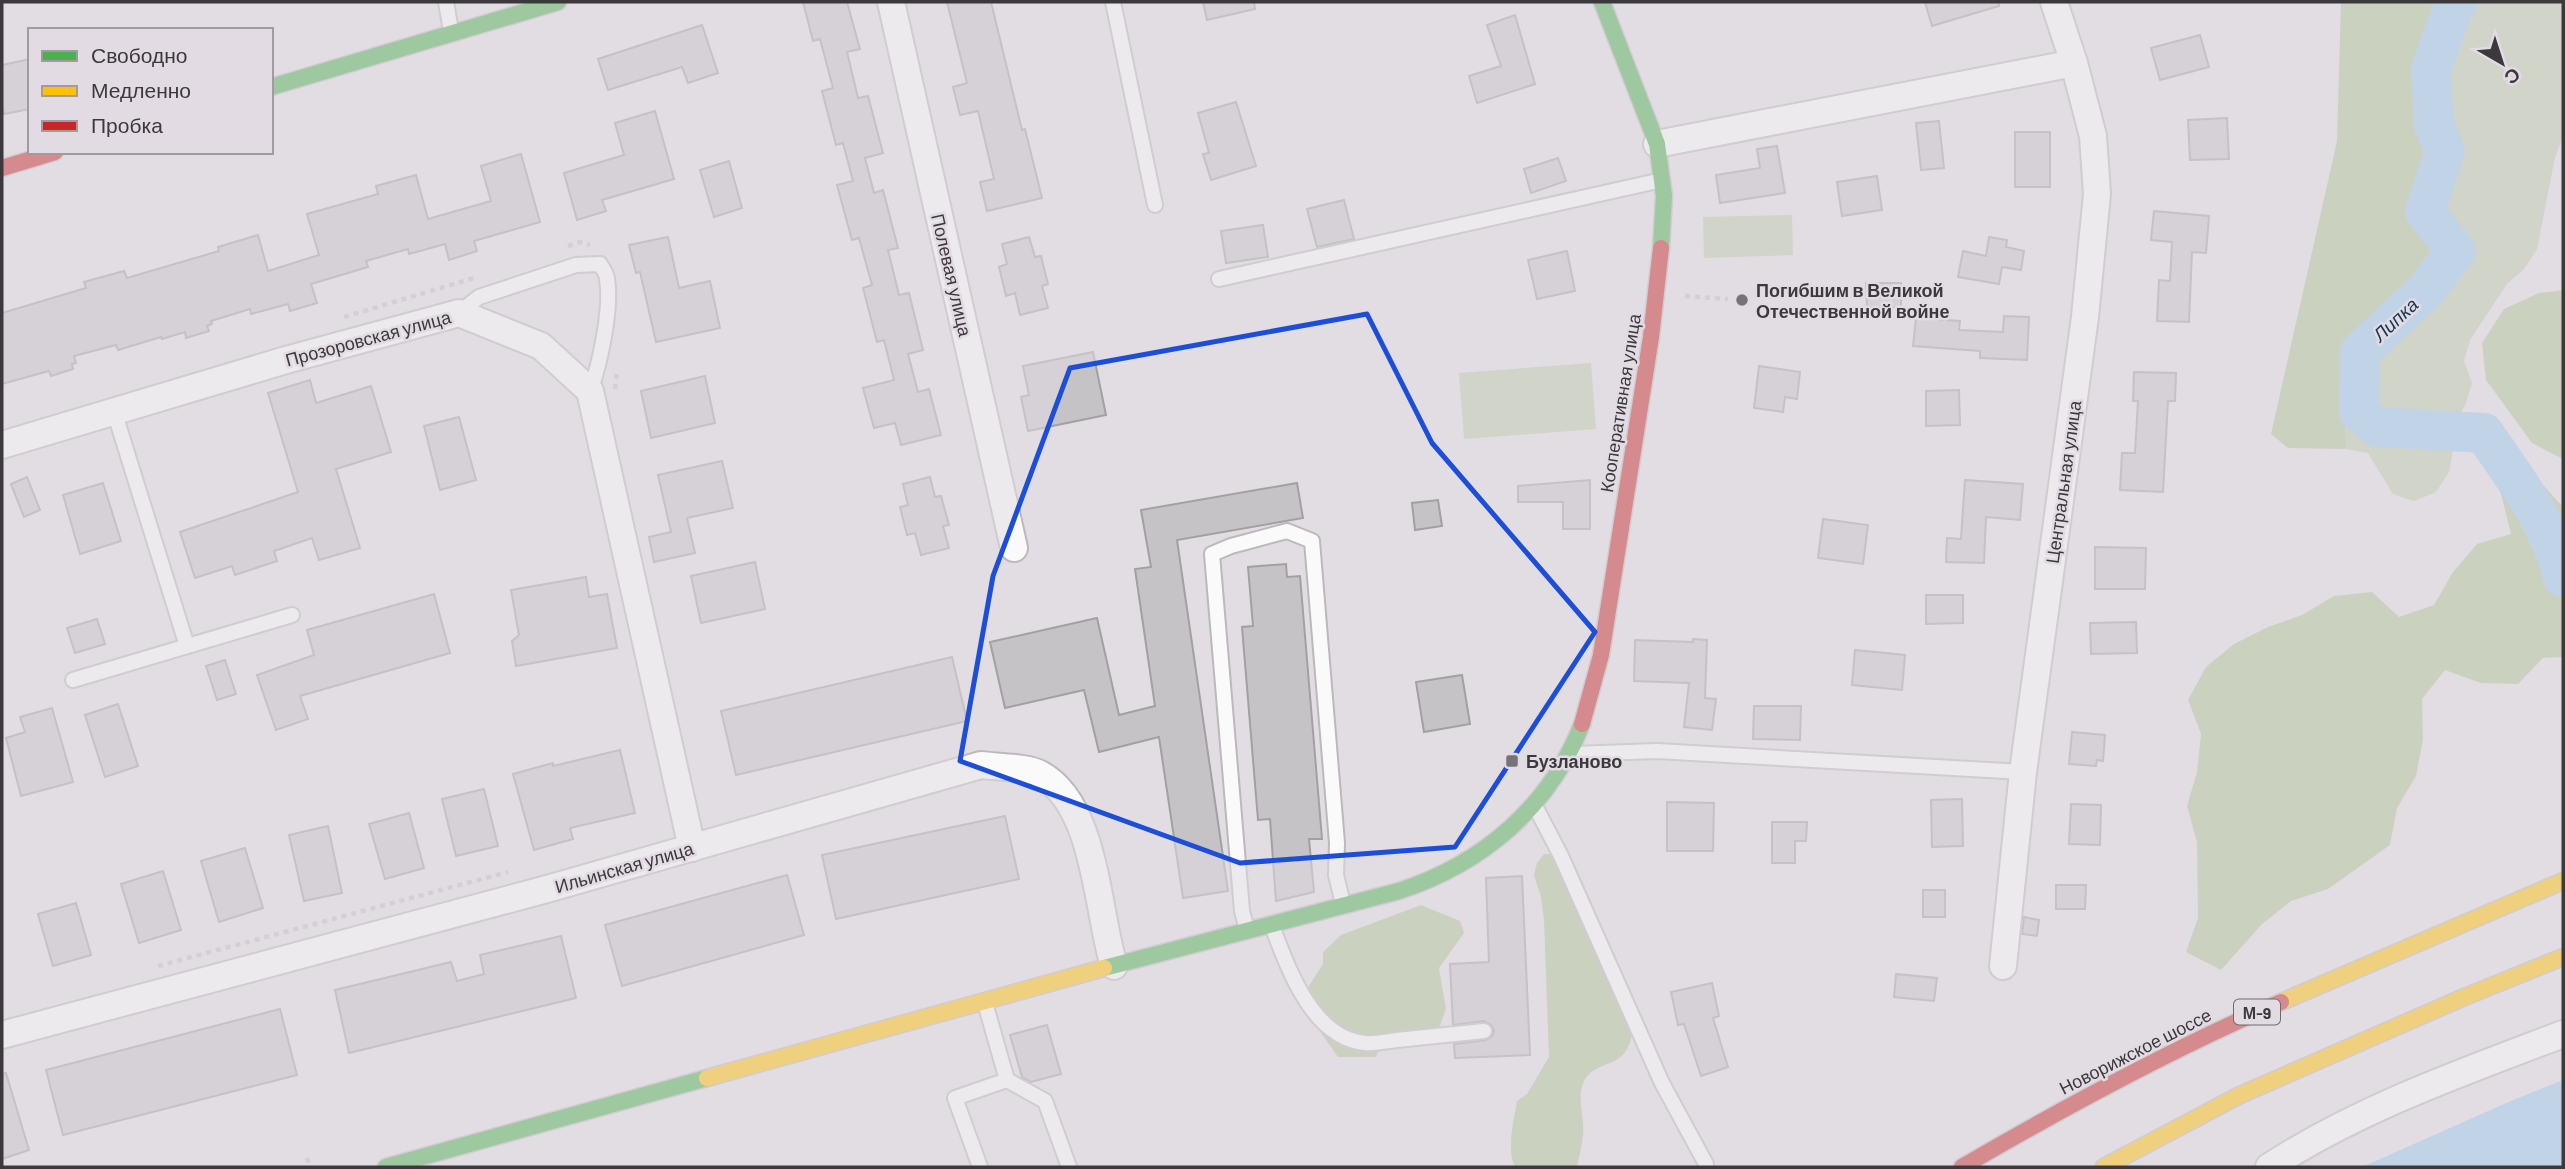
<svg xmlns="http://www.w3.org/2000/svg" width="2565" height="1169" font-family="Barlow,sans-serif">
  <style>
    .green { fill: #bbc9ab }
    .forest { fill: #afc496 }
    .water { fill: #99caee }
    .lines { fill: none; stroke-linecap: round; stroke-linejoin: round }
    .river { stroke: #99caee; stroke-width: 40 }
    .building { fill: #c6c3c7; stroke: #a3a0a3; stroke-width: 2 }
    .lane-casing { stroke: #bcb8bc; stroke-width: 18 }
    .street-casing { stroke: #bcb8bc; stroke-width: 30 }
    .fast-casing { stroke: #bcb8bc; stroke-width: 19 }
    .slow-casing { stroke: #bcb8bc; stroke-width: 19 }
    .jam-casing { stroke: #bcb8bc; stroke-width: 19 }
    .path { stroke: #c2bfc2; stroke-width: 4.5; stroke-dasharray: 5 5; stroke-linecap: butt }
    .lane { stroke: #fbfafb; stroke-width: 14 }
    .street { stroke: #fbfafb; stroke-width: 26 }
    .fast { stroke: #4caf50; stroke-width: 16 }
    .slow { stroke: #ffc107; stroke-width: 16 }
    .jam { stroke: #c62828; stroke-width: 16 }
    .marked { fill: none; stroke: #1d4ed8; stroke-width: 5; stroke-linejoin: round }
    .poi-dot { fill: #767276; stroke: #e3dbe4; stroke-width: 2.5 }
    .labels { text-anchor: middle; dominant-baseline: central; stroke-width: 5; stroke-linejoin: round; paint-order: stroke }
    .shield { fill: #e3dbe4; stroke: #6e6a6e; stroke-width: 2 }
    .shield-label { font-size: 16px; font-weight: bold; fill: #3c393c }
    .street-label { font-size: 18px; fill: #3c393c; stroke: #e3dbe4 }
    .poi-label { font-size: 18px; font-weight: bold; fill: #3c393c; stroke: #e3dbe4; text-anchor: start }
    .water-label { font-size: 19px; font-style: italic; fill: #113952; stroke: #e3dbe4 }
  </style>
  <rect width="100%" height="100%" fill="#e2dde2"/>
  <g class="green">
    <polygon points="2458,2 2563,2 2563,136 2555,157 2537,249 2524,269 2507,284 2470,340 2464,361 2472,383 2465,406 2452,425 2453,450 2449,472 2436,492 2414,501 2393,494 2368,453 2346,449 2345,425 2359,411 2360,352 2425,291 2456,251 2425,211 2445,151 2434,125 2431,70 2453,7"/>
    <polygon points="1792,215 1793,255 1704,258 1703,217"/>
    <polygon points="1591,363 1596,429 1464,439 1459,373"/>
  </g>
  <g class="forest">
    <polygon points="2341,2 2458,2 2453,7 2431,70 2434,125 2445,151 2425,210 2456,251 2425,291 2360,352 2359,412 2345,425 2346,449 2288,448 2271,434 2337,141"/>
    <polygon points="2563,290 2563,459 2532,443 2486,380 2482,343 2504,309 2539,293"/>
    <polygon points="2526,466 2563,507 2563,657 2543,658 2518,684 2481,683 2445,670 2422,699 2423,740 2416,776 2397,808 2390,845 2328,889 2291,901 2262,924 2221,970 2186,952 2198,918 2197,842 2187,806 2197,772 2201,734 2188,700 2206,667 2234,644 2268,627 2302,615 2334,596 2372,592 2399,617 2434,605 2453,572 2477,544 2511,534 2500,490"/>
    <path d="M1544 854H1555L1632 1035C1624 1072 1598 1057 1584 1081 1576 1097 1585 1118 1583 1135 1582 1146 1579 1157 1577 1167H1515C1506 1148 1514 1121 1517 1101L1527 1094 1549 1057 1544 920 1541 897 1534 875 1537 863Z"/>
    <polygon points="1421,905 1460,921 1464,933 1439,968 1446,1009 1439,1028 1380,1046 1376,1057 1338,1057 1315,1024 1305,992 1323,964 1323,952 1341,935"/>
  </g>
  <polygon class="water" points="2563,1080 2563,1167 2362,1167 2513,1100"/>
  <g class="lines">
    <path class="river" d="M2458 2 2453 7 2431 70 2434 125 2445 151 2425 211 2456 251 2425 291 2360 352 2359 412 2377 427 2484 433C2514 477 2551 524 2563 577"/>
  </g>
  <g class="building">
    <polygon points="803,2 847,2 860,49 847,52 858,98 868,96 883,153 865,158 874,193 883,190 898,248 888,250 899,295 909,293 923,350 908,354 918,392 929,389 941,435 901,445 895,423 874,428 863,388 894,380 884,340 877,342 863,288 872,285 859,238 852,240 837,185 853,181 843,143 836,145 822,91 833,88 820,39 813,41"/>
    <polygon points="947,2 991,2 1022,130 1025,129 1042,198 987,211 980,182 994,179 978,111 960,115 953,87 967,83"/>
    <polygon points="1203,2 1254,2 1255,9 1207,20"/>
    <polygon points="1925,2 1999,2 1999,6 1932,26"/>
    <polygon points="1515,15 1535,84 1477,103 1469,76 1501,66 1487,25"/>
    <polygon points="702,25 718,73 688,83 682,67 608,90 598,59"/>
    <polygon points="2200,35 2209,67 2160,80 2151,48"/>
    <polygon points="30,59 30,109 4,114 2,103 2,65"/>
    <polygon points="1236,102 1256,166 1211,180 1203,154 1209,153 1198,113"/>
    <polygon points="655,111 674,179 602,200 606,211 577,220 564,173 624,155 615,123"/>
    <polygon points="2227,118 2229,159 2190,160 2188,120"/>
    <polygon points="1939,121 1944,168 1921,170 1916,123"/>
    <rect x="2015" y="132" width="35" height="55"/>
    <polygon points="1777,146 1785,193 1720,203 1716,175 1760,168 1757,149"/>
    <polygon points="521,154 540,222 474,241 477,251 449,260 445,244 409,254 408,249 366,261 368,267 311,284 317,303 290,311 288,304 251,314 250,309 211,321 212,324 207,326 209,331 186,338 185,332 162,339 161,337 118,350 116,345 74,356 76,363 72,364 73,369 51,376 49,371 2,384 2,313 86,288 84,282 124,271 127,278 219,251 218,247 258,235 268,271 319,255 307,214 378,194 376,186 416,175 428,219 491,201 481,166"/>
    <polygon points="1558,158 1566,181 1531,193 1524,169"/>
    <polygon points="729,161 742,208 714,217 700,170"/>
    <polygon points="1877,176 1882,210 1842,216 1837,182"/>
    <polygon points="1344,200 1354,239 1317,247 1307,209"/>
    <polygon points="2154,211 2209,216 2206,253 2192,252 2189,322 2157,321 2159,280 2170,281 2172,242 2151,240"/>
    <polygon points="1263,225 1268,257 1226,263 1221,231"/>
    <polygon points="668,237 679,288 710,281 720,328 656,342 640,272 636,273 629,245"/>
    <polygon points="1029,237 1035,257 1041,256 1048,284 1042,286 1048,308 1020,315 1015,293 1006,296 999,267 1007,264 1002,244"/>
    <polygon points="1989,237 2007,240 2006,247 2024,251 2021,270 2002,267 1999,284 1958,277 1963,251 1986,256"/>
    <polygon points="1567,251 1575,291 1537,299 1528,260"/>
    <polygon points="1866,283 1901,283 1901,307 1867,307"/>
    <polygon points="2004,316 2029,317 2027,360 1980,358 1980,351 1913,346 1916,318 1960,321 1959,330 2003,332"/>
    <polygon points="1093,352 1106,415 1028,431 1021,397 1029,395 1023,366"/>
    <polygon points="1759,366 1800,372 1797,399 1785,397 1783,412 1754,408"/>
    <polygon points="2134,372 2176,373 2175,401 2168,401 2163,492 2120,490 2122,453 2135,453 2138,401 2133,401"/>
    <polygon points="705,376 715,423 651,438 641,391"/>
    <polygon points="310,380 316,403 371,386 391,452 336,469 360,548 319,560 312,538 274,551 277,561 235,575 232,566 195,578 180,532 298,492 268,393"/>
    <polygon points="1959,390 1960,425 1926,426 1926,391"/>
    <polygon points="459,417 476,480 440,490 424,426"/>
    <polygon points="722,461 733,508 687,518 695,553 654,562 649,537 671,532 658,475"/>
    <polygon points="27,477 40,510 24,517 11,484"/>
    <polygon points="930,477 935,497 941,496 949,525 943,526 949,548 921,555 915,533 907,535 900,507 908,505 903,484"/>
    <polygon points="1590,480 1590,529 1563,529 1563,502 1518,502 1518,486"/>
    <polygon points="1965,480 2023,484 2020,520 1986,517 1984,563 1946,562 1947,538 1961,539"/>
    <polygon points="103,483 121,541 80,554 63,495"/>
    <polygon points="1297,483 1303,518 1177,540 1228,891 1183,898 1159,737 1099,752 1084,690 1005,708 990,642 1097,618 1119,715 1155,706 1135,569 1151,567 1141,510"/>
    <polygon points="1438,500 1442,526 1415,530 1412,503"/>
    <polygon points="1823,519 1868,525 1863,564 1818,558"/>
    <polygon points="2095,547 2146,548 2145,589 2095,589"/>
    <polygon points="755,562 765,609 701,623 691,576"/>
    <polygon points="1286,564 1287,577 1300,576 1322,839 1309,839 1314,892 1276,901 1270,819 1258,820 1242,627 1253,626 1248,567"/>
    <polygon points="586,577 589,597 607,594 617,648 516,666 512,641 519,635 511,590"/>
    <polygon points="434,594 450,653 300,696 308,719 276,730 257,675 314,655 307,630"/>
    <polygon points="1926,595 1963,595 1963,623 1926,624"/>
    <polygon points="97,619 105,644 75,653 67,628"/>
    <polygon points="2136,622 2137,653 2091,654 2090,623"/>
    <polygon points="1693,639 1707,640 1705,698 1716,699 1712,730 1684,727 1689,683 1634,681 1635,640 1693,642"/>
    <polygon points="1855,650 1905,655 1902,690 1852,685"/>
    <polygon points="952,657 967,721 736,775 721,711"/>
    <polygon points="225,660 236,694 217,700 206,666"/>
    <polygon points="1462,675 1470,724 1424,732 1416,682"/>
    <polygon points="118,704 138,766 105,777 85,715"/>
    <polygon points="1754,706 1801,706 1800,740 1753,739"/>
    <polygon points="52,708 73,782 21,796 6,738 25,732 20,717"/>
    <polygon points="2072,732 2105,735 2103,761 2097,760 2096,766 2069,764"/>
    <polygon points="620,750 635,813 570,828 573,839 534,850 513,774 553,763 553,766"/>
    <polygon points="484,789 498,846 456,856 442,799"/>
    <polygon points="1962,799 1963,846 1932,847 1931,800"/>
    <polygon points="1667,802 1714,803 1713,851 1667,851"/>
    <polygon points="2071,804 2101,805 2100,845 2069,844"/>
    <polygon points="409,813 424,868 385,879 369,824"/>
    <polygon points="1005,816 1019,879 836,919 822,855"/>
    <polygon points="1772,822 1807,822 1806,841 1795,841 1795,863 1772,863"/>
    <polygon points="328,826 342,893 304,901 289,835"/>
    <polygon points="245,848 263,908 219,922 201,861"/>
    <polygon points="163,871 181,930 139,943 121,884"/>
    <polygon points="787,875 804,935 622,986 605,925"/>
    <polygon points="1522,876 1530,1055 1455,1058 1454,1044 1486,1040 1492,1036 1494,1031 1491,1025 1484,1021 1453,1025 1450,964 1489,962 1486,878"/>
    <polygon points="2056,885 2086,885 2085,909 2056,909"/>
    <rect x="1923" y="890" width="22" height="27"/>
    <polygon points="76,903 91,955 53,966 38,914"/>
    <polygon points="2024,917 2039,920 2037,936 2022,934"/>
    <polygon points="561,936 576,998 349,1053 335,990 451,962 457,981 484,974 480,955"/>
    <polygon points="1896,974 1937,978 1934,1001 1894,997"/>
    <polygon points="1712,983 1719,1016 1713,1018 1728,1067 1701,1076 1684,1024 1678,1025 1671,992"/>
    <polygon points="280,1009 297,1075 63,1135 46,1070"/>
    <polygon points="1047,1025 1061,1074 1031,1082 1022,1077 1010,1035"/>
    <polygon points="6,1073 29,1150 2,1159 2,1074"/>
  </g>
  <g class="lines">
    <g class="lane-casing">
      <g id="lane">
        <polyline points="446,2 451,31"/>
        <polyline points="1113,2 1155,205"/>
        <polyline points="1219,279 1662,180"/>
        <path d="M459 313 479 297 576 265 600 264C603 269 607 274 607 279 612 308 600 364 590 391"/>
        <polyline points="114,411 187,646"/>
        <polyline points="73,680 292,615"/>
        <polyline points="1572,754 1657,751 2023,772"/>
        <polyline points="1535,806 1561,856 1662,1083 1706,1164"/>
        <path d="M1272 926C1288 968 1312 1038 1365 1043 1375 1044 1387 1041 1397 1040 1426 1037 1455 1034 1484 1031"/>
        <polyline points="1247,930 1242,911 1212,554 1231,546 1287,531 1312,541 1337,843 1336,875 1343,904"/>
        <polyline points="985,1003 1007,1080 1045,1101 1069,1167"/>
        <polyline points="980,1167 955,1098 1007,1080"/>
      </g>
    </g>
    <g class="street-casing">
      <g id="street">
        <polyline points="891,2 1014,548"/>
        <polyline points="1657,144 2074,63"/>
        <polyline points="2,445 286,360 459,313 541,346 590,391 692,848"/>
        <polyline points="2003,966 2023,772 2085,317 2097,194 2093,136 2074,63 2054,2"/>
        <path d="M2 1035 547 889 981 765C996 767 1028 767 1040 774 1096 804 1097 911 1114 966"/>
        <path d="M2269 1167C2360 1108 2463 1072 2563 1034"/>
      </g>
    </g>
    <g class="fast-casing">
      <g id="fast">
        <polyline points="1602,2 1657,144 1664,196 1661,248"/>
        <polyline points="271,87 558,2"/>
        <path d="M1104 968 1399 891C1482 864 1550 807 1582 724"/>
        <polyline points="386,1167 707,1078"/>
      </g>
    </g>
    <g class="slow-casing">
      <g id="slow">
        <polyline points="2281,1002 2563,881"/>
        <polyline points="707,1078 1104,968"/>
        <polyline points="2104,1167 2240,1095 2462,998 2563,957"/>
      </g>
    </g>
    <g class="jam-casing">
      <g id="jam">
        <polyline points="2,168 55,152"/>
        <polyline points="1582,724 1601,655 1651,337 1661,248"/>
        <path d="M1962 1167C2065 1107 2171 1049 2281 1002"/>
      </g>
    </g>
    <g class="path">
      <polyline points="568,246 580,242 590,245"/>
      <polyline points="1685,296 1728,299"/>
      <polyline points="344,317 474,278"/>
      <polyline points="615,389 617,370"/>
      <polyline points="158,966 508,872"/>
      <polyline points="307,1158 310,1167"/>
    </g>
    <use href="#lane" class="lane"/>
    <use href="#street" class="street"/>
    <use href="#fast" class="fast"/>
    <use href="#slow" class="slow"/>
    <use href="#jam" class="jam"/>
  </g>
  <path d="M0 0H2565V1169H0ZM1367 314 1432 443 1595 632 1455 847 1240 863 960 761 993 576 1070 368Z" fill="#e2dde2" fill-opacity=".55" fill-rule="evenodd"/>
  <path class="marked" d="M1367 314 1432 443 1595 632 1455 847 1240 863 960 761 993 576 1070 368Z"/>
  <g class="poi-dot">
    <circle cx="1742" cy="300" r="7"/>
    <rect x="1505" y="754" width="14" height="14" rx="3.5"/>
  </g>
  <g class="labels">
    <rect class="shield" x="2234" y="999.5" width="46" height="25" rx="5"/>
    <g class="shield-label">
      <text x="2257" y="1012">М-9</text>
    </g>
    <g class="street-label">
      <text transform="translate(952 275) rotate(77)">Полевая улица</text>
      <text transform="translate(368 338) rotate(-15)">Прозоровская улица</text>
      <text transform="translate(1620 403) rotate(-81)">Кооперативная улица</text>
      <text transform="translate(2063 482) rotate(-82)">Центральная улица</text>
      <text transform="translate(624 867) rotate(-16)">Ильинская улица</text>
      <text transform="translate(2135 1051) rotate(-27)">Новорижское шоссе</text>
    </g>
    <g class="poi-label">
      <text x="1756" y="290">Погибшим в Великой<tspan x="1756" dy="21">Отечественной войне</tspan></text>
      <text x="1526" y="761">Бузланово</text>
    </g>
    <g class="water-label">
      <text transform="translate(2395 319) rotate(-43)">Липка</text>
    </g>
  </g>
  <rect width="2565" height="1169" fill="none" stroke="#3c393c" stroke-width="7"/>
  <rect x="28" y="28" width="245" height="126" fill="#e3dbe4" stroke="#a09aa1" stroke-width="2"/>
  <rect x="42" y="51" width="35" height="10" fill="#4caf50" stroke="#a09aa1" stroke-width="2"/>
  <text x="91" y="63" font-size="21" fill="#3c393c">Свободно</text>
  <rect x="42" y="86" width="35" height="10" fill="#ffc107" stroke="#a09aa1" stroke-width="2"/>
  <text x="91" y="98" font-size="21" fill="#3c393c">Медленно</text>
  <rect x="42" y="121" width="35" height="10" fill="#c62828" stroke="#a09aa1" stroke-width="2"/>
  <text x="91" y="133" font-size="21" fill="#3c393c">Пробка</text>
  <g transform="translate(2502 63) rotate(141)" stroke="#e3dbe4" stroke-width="5" paint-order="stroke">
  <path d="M0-5L12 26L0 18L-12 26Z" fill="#3c393c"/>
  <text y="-10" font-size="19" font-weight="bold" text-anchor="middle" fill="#3c393c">С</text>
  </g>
</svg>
